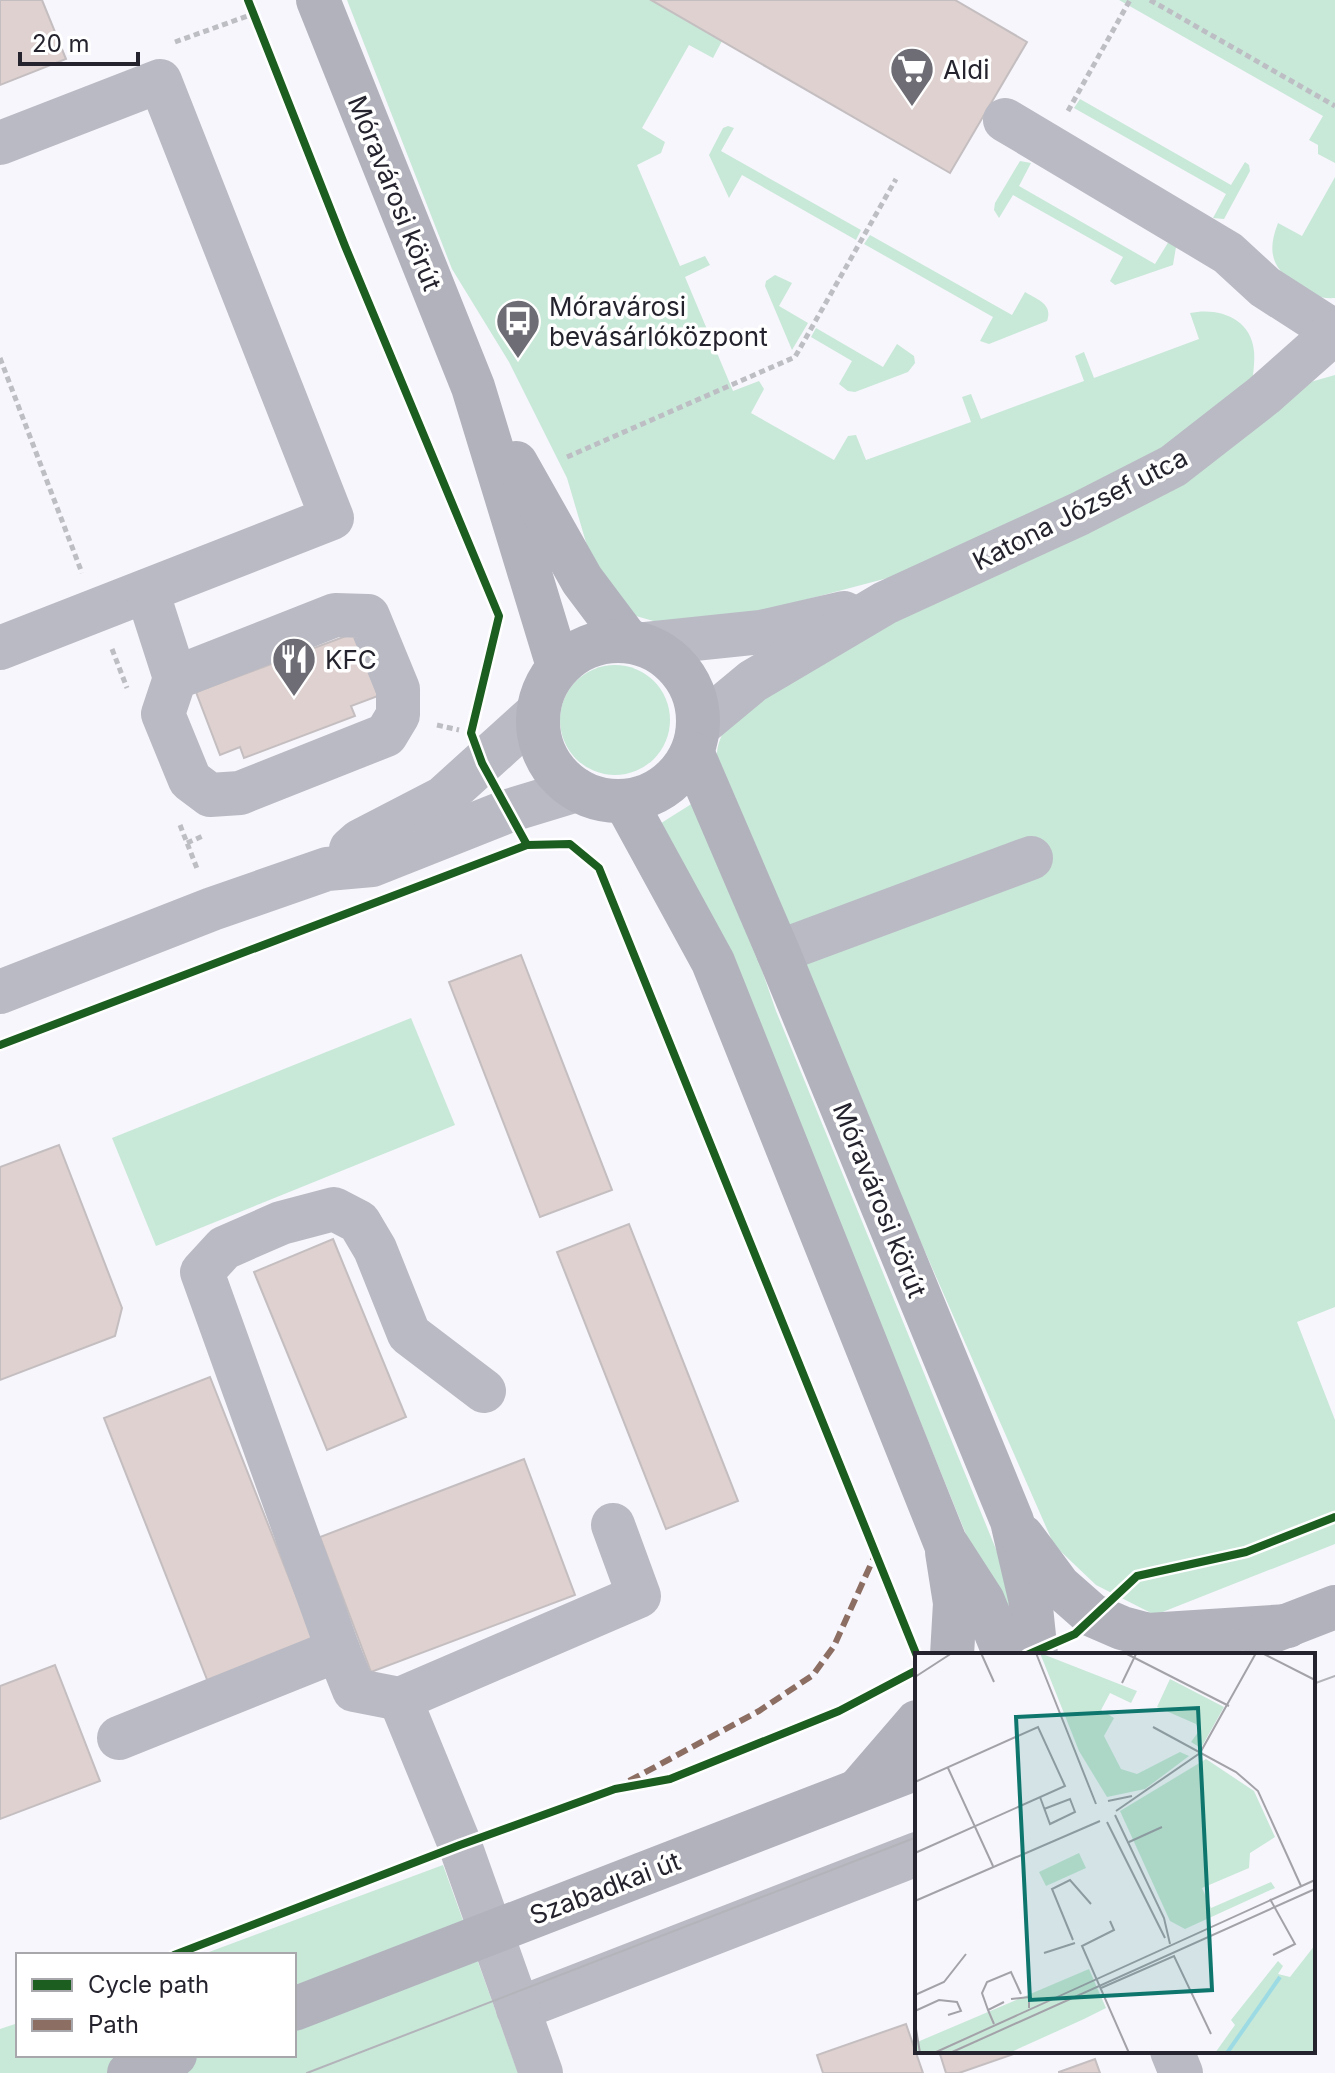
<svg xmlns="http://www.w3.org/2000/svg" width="1335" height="2073" font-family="Inter,sans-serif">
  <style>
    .green { fill: #c8e8d8 }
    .building { fill: #ded1cf; stroke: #c4bec0; stroke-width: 2 }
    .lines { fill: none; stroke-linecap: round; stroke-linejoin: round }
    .path { stroke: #bdbdc4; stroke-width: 5; stroke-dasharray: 6 4; stroke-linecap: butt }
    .minor { stroke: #babac4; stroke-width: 44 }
    .major { stroke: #b2b2bd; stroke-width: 44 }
    .tram { stroke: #b3b3ba; stroke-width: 2 }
    .quiet { stroke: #8d6e63; stroke-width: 6; stroke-dasharray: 12 6; stroke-linecap: butt }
    .cycleway-casing { stroke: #fff; stroke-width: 13 }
    .cycleway { stroke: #1b5e20; stroke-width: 8 }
    .labels { text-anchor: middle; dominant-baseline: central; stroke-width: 7; stroke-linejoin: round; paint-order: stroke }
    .poi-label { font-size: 26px; fill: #25232d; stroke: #fff; text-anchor: start }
    .street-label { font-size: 26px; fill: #25232d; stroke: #fff }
    .inset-river { fill: none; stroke: #9cdbe4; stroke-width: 4 }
    .inset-road { fill: none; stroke: #a3a2a9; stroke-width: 2 }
    .view { fill: #0f766e; fill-opacity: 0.15; stroke: #0f766e; stroke-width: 4 }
    .inset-edge { fill: none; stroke: #25232d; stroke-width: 4 }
  </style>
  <rect width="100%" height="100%" fill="#f7f6fc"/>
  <g class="green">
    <path d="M347 0H651L722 41 713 58 689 45 642 128 665 142 661 153 637 165 680 266 705 256 710 265 685 277 733 391 759 381 764 389 751 413 834 460 848 436 856 435 866 460 971 422 962 397 971 394 981 419 1084 381 1075 356 1084 352 1094 378 1199 339 1190 313C1218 307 1251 318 1254 351 1255 362 1253 374 1252 384L1179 439 1095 490 918 570 688 631 636 616 593 566 567 478 509 362 452 269Z"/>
    <polygon points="1119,0 1335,0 1335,163 1318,154 1318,145 1309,140 1323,116"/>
    <polygon points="1080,99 1231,185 1245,162 1249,165 1250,171 1224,219 1213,218 1226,194 1074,108"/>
    <polygon points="728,126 734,128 721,151 861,230 856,240 742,175 729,198 709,155 723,128"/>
    <polygon points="1020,161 1031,163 1019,186 1155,264 1169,241 1176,247 1173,265 1115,285 1110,281 1123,257 1013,195 999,218 994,210 995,203"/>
    <path d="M1335 177V298C1321 299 1311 295 1299 287 1273 269 1266 254 1278 223L1302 236Z"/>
    <path d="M870 235 1012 315 1025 292C1038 300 1053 304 1047 321L989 344 980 341 993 317 864 244Z"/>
    <polygon points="775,275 792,283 779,306 808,323 792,350 765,286 766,281"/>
    <polygon points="816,328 883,367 897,344 914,356 915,363 908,372 855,392 848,391 839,384 852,361 811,337"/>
    <path d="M1335 375V1307L1297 1322 1335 1420V1544L1155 1615 1096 1585 1054 1545 723 792C714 753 713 748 734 713L1307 383Z"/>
    <circle cx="615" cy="720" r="55"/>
    <polygon points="693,803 746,924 776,1011 1011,1586 1013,1650 751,1005 658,825"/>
    <polygon points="411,1018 455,1125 156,1246 112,1138"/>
    <polygon points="443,1865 518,2073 0,2073 0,2029 18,2023 18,2055 294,2055 294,1955 201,1955"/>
  </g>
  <g class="building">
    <polygon points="0,0 42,0 66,59 0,85"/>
    <polygon points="651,0 955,0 1027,42 950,173"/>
    <polygon points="354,633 378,696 351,706 355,716 244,758 240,747 220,755 196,692"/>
    <polygon points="521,955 612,1190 540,1217 449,982"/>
    <polygon points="59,1145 122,1308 115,1336 0,1380 0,1167"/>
    <polygon points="629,1224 738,1501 666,1529 557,1252"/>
    <polygon points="333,1239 406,1417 327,1450 254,1272"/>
    <polygon points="210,1377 314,1641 208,1682 104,1418"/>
    <polygon points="524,1459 575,1595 371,1672 320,1537"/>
    <polygon points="55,1665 100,1781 0,1819 0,1686"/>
    <polygon points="906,2024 923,2073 823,2073 817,2055"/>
    <polygon points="939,2051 1013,2051 1014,2054 959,2073 946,2073"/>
    <polygon points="1095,2059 1100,2073 1059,2073 1059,2072"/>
  </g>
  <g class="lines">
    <g class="path">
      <polyline points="1150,0 1335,106"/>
      <polyline points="175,42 253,14"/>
      <polyline points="1068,111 1130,0"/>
      <polyline points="0,358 82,573"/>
      <polyline points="567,457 795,357 896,179"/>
      <polyline points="112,649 127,688"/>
      <polyline points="437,725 459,730"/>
      <polyline points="180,825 198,871"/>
      <polyline points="187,843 205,835"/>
    </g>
    <g class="minor">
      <polyline points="1005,120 1228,253 1265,287 1335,332"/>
      <polyline points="0,143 160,81 332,518 0,648"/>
      <polyline points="147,591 175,678 163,714 190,780 210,795 240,793 386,735 398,715 398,689 368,616 335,615 175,678"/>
      <polyline points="646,644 761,632 844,613"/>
      <polyline points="700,725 753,681 885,603 1079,514 1173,466 1264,395 1335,332"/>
      <polyline points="351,849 360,841 443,798 537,713"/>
      <polyline points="778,952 1031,858"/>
      <polyline points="0,992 212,909 327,869 372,865 508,811 577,790"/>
      <polyline points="338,1650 202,1272 224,1248 281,1223 334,1209 359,1222 375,1249 409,1334 484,1391"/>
      <polyline points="119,1738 338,1650 354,1690 400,1699"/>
      <polyline points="518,2009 917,1854"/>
      <polyline points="1172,2051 1181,2073"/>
      <polyline points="541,2073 460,1845 400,1699 639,1596 613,1525"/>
    </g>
    <g class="major">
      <polyline points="318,0 473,387 558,666"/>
      <polyline points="516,463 582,580 627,640"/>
      <circle cx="618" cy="721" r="80"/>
      <polyline points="693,754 778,952 1012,1521 1030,1598 1036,1655"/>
      <polyline points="625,801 713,962 945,1542 983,1601 1005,1655"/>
      <polyline points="1022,1536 1059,1586 1092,1615 1122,1628 1148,1635 1288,1626"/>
      <polyline points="947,1552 955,1603 952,1655"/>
      <polyline points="1260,1636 1335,1607"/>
      <polyline points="861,1787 917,1722"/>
      <polyline points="294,2009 917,1768"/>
      <polyline points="129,2073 175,2055"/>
    </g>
    <g class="tram">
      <polyline points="1313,1684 1335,1676"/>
      <polyline points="307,2073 917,1837"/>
    </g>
    <polyline class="quiet" points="629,1781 759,1711 813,1675 834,1646 876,1553"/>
    <g class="cycleway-casing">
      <g id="cycleway">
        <polyline points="248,0 345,246 499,616 471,733 482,763 527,845 570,844 599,868 917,1656"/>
        <polyline points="0,1045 527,845"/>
        <polyline points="1027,1655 1075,1634 1137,1576 1246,1552 1335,1517"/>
        <polyline points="174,1955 460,1845 615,1789 670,1779 839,1711 917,1670"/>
      </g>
    </g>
    <use href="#cycleway" class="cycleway"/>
  </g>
  <defs>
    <g id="supermarket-pin" transform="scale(2.3)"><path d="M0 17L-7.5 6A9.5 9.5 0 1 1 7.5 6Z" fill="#6e6d75" stroke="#fff"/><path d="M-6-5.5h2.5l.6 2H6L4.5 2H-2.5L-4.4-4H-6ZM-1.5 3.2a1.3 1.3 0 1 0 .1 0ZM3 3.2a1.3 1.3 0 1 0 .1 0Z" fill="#fff"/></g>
    <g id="bus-pin" transform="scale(2.3)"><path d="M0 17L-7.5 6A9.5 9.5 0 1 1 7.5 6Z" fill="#6e6d75" stroke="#fff"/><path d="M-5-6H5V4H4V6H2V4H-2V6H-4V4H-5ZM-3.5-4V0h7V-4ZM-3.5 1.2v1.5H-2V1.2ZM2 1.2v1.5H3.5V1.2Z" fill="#fff"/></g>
    <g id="restaurant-pin" transform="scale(2.3)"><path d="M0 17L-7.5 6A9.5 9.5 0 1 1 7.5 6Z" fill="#6e6d75" stroke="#fff"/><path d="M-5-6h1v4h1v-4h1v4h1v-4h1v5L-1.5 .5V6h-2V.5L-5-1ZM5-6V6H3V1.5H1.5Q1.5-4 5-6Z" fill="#fff"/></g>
  </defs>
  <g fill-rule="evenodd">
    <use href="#supermarket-pin" x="912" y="69"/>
    <use href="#bus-pin" x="518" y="321"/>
    <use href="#restaurant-pin" x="294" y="659"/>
  </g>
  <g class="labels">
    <g class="poi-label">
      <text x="943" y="69">Aldi</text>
      <text x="549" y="306">Móravárosi<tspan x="549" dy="30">bevásárlóközpont</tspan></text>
      <text x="325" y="659">KFC</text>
    </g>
    <g class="street-label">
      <text transform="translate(395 193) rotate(68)">Móravárosi körút</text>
      <text transform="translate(1080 509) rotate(-27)">Katona József utca</text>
      <text transform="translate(880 1200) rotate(68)">Móravárosi körút</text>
      <text transform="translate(605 1888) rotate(-21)">Szabadkai út</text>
    </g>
  </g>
  <g transform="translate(915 1653)">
    <rect width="400" height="400" fill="#f7f6fc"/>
    <path d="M125 0 222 38 216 50 195 40 186 57 199 65 189 83 206 116 222 121 265 99 274 103 230 136 192 144 164 98ZM255 26 309 54 286 95 276 89 284 78 281 71 242 54ZM291 106 339 138 360 184 335 200 334 215 287 235 296 255 356 229 360 235 270 276 255 268 205 158ZM164 200 171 215 131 233 124 219ZM400 292V400H300L320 372 316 367 363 308 368 313 363 321 375 324ZM174 316 191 355 169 366 94 400H0V390Z" fill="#c8e8d8"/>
    <path class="inset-river" d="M312 400 365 324"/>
    <path class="inset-road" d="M66 0 79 29M121 0 181 151M210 0 314 53M347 0 400 27M0 24 37 0M207 30 221 1M238 74 321 119 343 138 386 233M33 115 78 213M0 129 123 74 150 133 0 200M125 144 135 171 160 159 155 146 129 156M193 148 217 143M201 158 285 100 341 0M200 162 249 265 255 291M192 169 250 285M214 189 247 174M355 246 380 291 358 302M0 248 185 168M195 268 199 277 167 293 214 400M158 287 137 236 155 227 176 251M129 300 160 290M186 335 259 303 296 381M0 342 29 329 51 301M96 346 114 344V355M73 357 67 340 72 329 96 319 106 341M0 358 24 347 42 349 46 358 33 362M0 370 5 400M79 371 73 357 89 349M19 400 400 227M35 400 400 236"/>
    <path class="view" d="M283 55 297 337 115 347 101 64Z"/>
    <rect width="400" height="400" class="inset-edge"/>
  </g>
  <rect x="16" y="1953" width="280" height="104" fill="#ffffff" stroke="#a8a7ab" stroke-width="2"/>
  <rect x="32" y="1979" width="40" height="12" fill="#1b5e20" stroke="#a8a7ab" stroke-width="2"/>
  <text x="88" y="1993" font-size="24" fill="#25232d">Cycle path</text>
  <rect x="32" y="2019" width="40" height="12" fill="#8d6e63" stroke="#a8a7ab" stroke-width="2"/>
  <text x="88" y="2033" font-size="24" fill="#25232d">Path</text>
  <path d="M20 52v12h118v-12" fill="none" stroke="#25232d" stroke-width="4"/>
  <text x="32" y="52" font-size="24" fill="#25232d" stroke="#ffffff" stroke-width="6" paint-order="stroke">20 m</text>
</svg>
